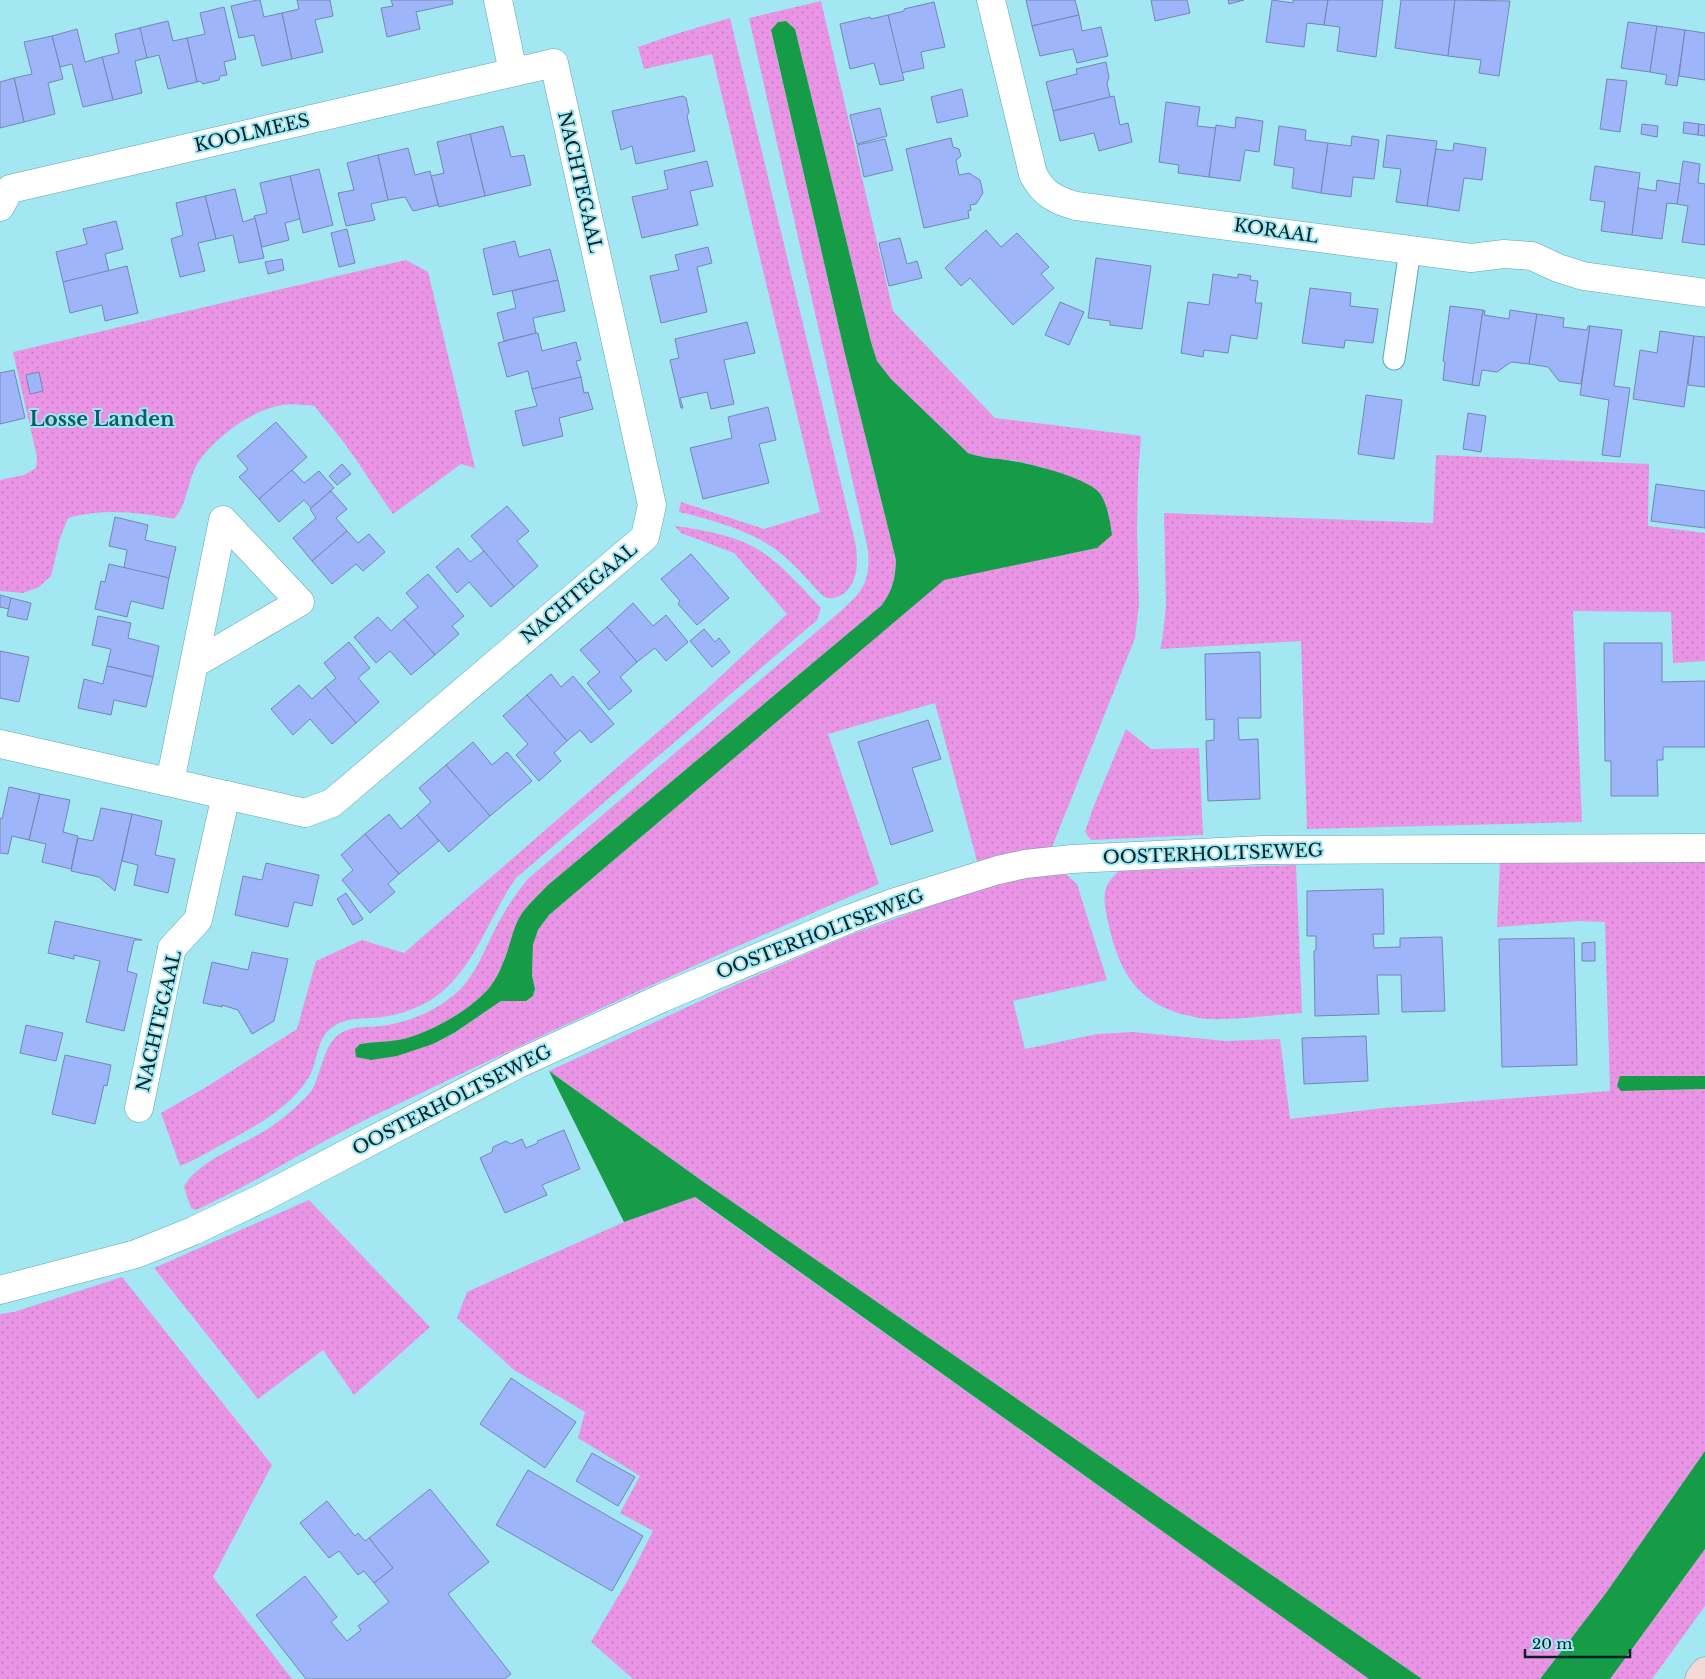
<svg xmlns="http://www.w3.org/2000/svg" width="1705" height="1679" font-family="'Libre Baskerville',serif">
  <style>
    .grass { fill: url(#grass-dots); fill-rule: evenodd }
    .water { fill: #169c46 }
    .building { fill: #9eb6f9; stroke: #7586b2 }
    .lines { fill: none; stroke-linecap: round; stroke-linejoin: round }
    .lane-casing { stroke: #62a5b0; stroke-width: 23 }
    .street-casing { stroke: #62a5b0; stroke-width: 29 }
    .secondary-casing { stroke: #62a5b0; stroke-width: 29 }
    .lane { stroke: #fff; stroke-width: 21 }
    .street { stroke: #fff; stroke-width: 28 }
    .secondary { stroke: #f2d9d6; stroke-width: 28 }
    .labels { text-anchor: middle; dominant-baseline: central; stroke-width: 4; stroke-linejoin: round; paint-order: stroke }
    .street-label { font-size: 18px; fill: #052327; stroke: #a2e7f2 }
    .quarter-label { font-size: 20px; font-weight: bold; fill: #0f5c66; stroke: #a2e7f2 }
  </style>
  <defs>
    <pattern id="grass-dots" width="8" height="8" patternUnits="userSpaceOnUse" patternTransform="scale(1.25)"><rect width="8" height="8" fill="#e994e4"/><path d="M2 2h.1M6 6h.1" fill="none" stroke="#c67fc4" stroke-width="1.8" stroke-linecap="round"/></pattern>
  </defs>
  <rect width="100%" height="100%" fill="#a2e7f2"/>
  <g class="grass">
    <path d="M821 1 893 311 995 418 1141 436 1138 478 1137 531 1139 604 1135 638 1052 847 977 861 935 703 828 734 879 884C708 958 539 1036 371 1117 311 1146 256 1183 196 1210L191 1208 184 1187C195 1164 239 1146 261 1133 274 1126 292 1111 302 1101 306 1097 312 1091 314 1086 322 1070 324 1043 341 1033 354 1025 367 1028 381 1026 407 1023 433 1012 454 995 472 980 482 957 492 935 502 915 514 895 529 878L835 616C860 594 871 585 868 550L749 18ZM786 21 795 29 871 342 877 361 891 379 968 453 983 458 1012 460 1045 468 1079 480 1097 548 944 579 549 915 538 930 533 945 532 975 535 989 533 996 526 1001H501L454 1033 433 1044H360C372 1042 385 1042 398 1040 427 1035 471 1010 490 987 495 980 500 971 503 963 509 950 512 932 518 920 525 906 538 896 548 885L882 605C893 589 895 580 896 560L844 350 771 31 778 22Z"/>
    <path d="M730 18 856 546C857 555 858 570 854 579 850 592 835 603 823 596 809 582 795 564 779 552 755 532 710 519 679 512L681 502 764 529 820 512 712 54 644 69 638 47 679 33Z"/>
    <path d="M406 260 428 272 475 468 461 464 393 514C370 482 350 447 324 418 321 415 317 408 314 406 311 405 305 405 302 405 265 399 220 432 199 461 187 479 189 502 174 519 138 512 104 508 68 518L60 538 51 576 39 587 23 593 0 591V480L24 475 36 468 37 457 13 352Z"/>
    <polygon points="1436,455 1649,464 1648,526 1705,533 1705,661 1673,663 1671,612 1573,611 1582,822 1307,829 1301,641 1160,649 1162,642 1166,606 1164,513 1433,523"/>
    <path d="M675 526C699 529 726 534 748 544 777 558 799 585 821 608L817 620 516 878C483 925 470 989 410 1010 403 1012 395 1015 388 1016 369 1020 346 1015 330 1029 315 1042 318 1065 307 1080 287 1111 248 1130 217 1147 205 1154 193 1161 180 1166L161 1113 208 1086 297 1029 316 961 362 940 404 953 705 691 787 614 734 553 681 533Z"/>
    <polygon points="1126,729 1151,749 1199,748 1203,835 1091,840 1085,832 1093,808"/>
    <polygon points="1705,860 1705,1076 1620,1076 1621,1091 1705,1089 1705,1451 1606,1593 1540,1679 1422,1679 705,1183 549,1071 735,985 847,936 989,885 1062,871 1077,884 1107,980 1013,1001 1025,1049 1097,1034 1133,1032 1226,1041 1280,1039 1290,1119 1384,1108 1610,1091 1605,922 1579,921 1497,927 1500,861"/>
    <path d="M1296 865 1302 1013C1272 1015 1238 1020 1208 1019 1200 1019 1192 1016 1185 1015 1138 1003 1119 972 1109 926 1104 903 1099 888 1119 871Z"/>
    <polygon points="694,1197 1369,1679 633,1679 591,1642 628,1580 653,1531 620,1513 640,1476 578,1438 585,1412 514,1370 457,1318 467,1292 624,1222"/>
    <polygon points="309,1200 430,1327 354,1395 323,1350 258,1399 154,1268"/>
    <polygon points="122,1277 272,1465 213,1577 292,1679 0,1679 0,1314 14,1312"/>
    <polygon points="1705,1549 1705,1606 1652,1679 1610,1679"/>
  </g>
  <g class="water">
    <path d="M786 21 795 29 871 342 877 361 891 379 968 453C985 459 996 458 1013 461 1032 464 1092 479 1101 495 1108 507 1110 522 1112 535L1097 548 944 580 549 915 538 930 533 945 532 975 535 989 533 996 526 1001H501L454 1033 433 1044 397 1056 371 1060 356 1057 355 1049 360 1044C372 1042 385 1042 398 1040 427 1035 471 1010 490 987 495 980 500 971 503 963 509 950 512 932 518 920 525 906 538 896 548 885L882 605C893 589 895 580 896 560L844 350 771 30 778 22Z"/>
    <polygon points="549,1071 705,1183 1422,1679 1369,1679 695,1197 624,1222"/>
    <polygon points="1620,1076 1705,1076 1705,1089 1621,1091 1617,1086"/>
    <polygon points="1705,1451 1705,1549 1610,1679 1540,1679 1606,1593"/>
  </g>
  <g class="building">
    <polygon points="257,0 260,0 264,17 282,13 292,59 262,66 254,35 239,38 231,6"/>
    <polygon points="297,0 330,0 333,16 315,20 323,52 292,59 282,13 299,9"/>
    <polygon points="391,0 452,0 453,4 416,12 420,29 387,37 381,8 393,6"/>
    <polygon points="1026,0 1075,0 1079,15 1032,26"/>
    <polygon points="1151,0 1187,0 1190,13 1155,21"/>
    <polygon points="1228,0 1244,0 1229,4"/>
    <polygon points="1272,0 1293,3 1293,0 1328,0 1324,25 1307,23 1304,47 1266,42"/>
    <polygon points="1328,0 1383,0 1376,57 1337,51 1340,27 1324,25"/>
    <polygon points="1401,0 1455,0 1448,56 1395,48"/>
    <polygon points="1455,0 1510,1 1499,76 1479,73 1481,60 1448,56"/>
    <polygon points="934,2 945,47 921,52 924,68 901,73 888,15 904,11 904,9"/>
    <polygon points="224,7 236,59 224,62 227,75 220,76 219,80 203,84 200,81 197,82 187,38 205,34 200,13"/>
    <polygon points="888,15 904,80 880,85 874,63 850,69 840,24 870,17 871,19"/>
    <polygon points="1079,15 1082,31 1101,27 1108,56 1077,63 1073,49 1040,56 1032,26"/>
    <polygon points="168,21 173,41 187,38 197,82 168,89 159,55 147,58 139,28"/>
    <polygon points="1628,22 1657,26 1650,72 1621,68"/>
    <polygon points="1657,26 1685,30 1677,86 1665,84 1667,75 1650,72"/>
    <polygon points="140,28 147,58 135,61 142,93 113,100 102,57 119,53 115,34"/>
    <polygon points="77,29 85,62 102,57 113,100 83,107 72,64 60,67 52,36"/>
    <polygon points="1685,30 1705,33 1705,80 1679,76"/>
    <polygon points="52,36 63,79 48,83 55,114 24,122 14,78 32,74 24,42"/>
    <polygon points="1106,62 1109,78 1107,83 1110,97 1053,111 1046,82 1077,74 1076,69"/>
    <polygon points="14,78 24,122 0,128 0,82"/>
    <polygon points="1607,79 1627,81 1620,132 1600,129"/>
    <polygon points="962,89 968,116 937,123 931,97"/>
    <polygon points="683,96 686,98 689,112 687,116 695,151 636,164 632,146 621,150 612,111"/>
    <polygon points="1114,96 1120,125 1128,123 1132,142 1099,151 1094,133 1060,141 1053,111"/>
    <polygon points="1166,102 1200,107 1197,126 1216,128 1209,177 1178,173 1179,165 1159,162"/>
    <polygon points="880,108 887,136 857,144 850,115"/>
    <polygon points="1236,117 1263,121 1259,152 1245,150 1240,181 1209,177 1216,125 1235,128"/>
    <polygon points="1684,122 1699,124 1698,135 1683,133"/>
    <polygon points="1642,124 1658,126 1657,137 1641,134"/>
    <polygon points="1699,124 1705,125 1705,136 1698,135"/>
    <polygon points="503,126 511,157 524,155 531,185 485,196 470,134"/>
    <polygon points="1279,126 1306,130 1305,140 1328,143 1321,193 1292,188 1294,168 1274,165"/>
    <polygon points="470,134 485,196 439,207 431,176 444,173 437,142"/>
    <polygon points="1387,135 1437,141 1427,206 1396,202 1401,169 1383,167"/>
    <polygon points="1352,136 1379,140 1374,179 1353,177 1351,197 1321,193 1328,143 1351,146"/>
    <polygon points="951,138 953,147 959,149 961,156 956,160 959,175 969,173 980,180 983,193 976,204 970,205 971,210 968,211 969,218 924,228 906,149"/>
    <polygon points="885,139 893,170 864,177 857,145"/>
    <polygon points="1454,143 1486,148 1482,180 1464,178 1459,211 1427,206 1436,149 1453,151"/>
    <polygon points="408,148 415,175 430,171 438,205 413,211 405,197 388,200 378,155"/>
    <polygon points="378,155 388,200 371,204 375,220 346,226 338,193 354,190 347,163"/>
    <polygon points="707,161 713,186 690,191 698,225 642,238 632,197 668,189 664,171"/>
    <polygon points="1683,161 1700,164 1698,183 1705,184 1705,245 1682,242 1688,206 1677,204"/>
    <polygon points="1595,166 1640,173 1632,235 1601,231 1605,202 1590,200"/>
    <polygon points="319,169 333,225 303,233 290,176"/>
    <polygon points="290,176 300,219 285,223 289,240 262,247 254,216 267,213 260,183"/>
    <polygon points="1657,180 1680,184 1677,204 1667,203 1662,239 1632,235 1638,188 1656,191"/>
    <polygon points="235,189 243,222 255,218 264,258 239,263 233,235 216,239 205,196"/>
    <polygon points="205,196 216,239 198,243 205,271 180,277 171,239 183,235 176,203"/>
    <polygon points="116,221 123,249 105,254 109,271 63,282 56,252 87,244 83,229"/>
    <polygon points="347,229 355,263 339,267 331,233"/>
    <polygon points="986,230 1001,247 1017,233 1049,267 1041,274 1054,288 1013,325 970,278 961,286 945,268"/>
    <polygon points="900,238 907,264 917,261 922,278 889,286 879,243"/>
    <polygon points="515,241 519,257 550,249 558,280 493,295 483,249"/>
    <polygon points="708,247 712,263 697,267 707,312 661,323 650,276 679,270 675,255"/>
    <polygon points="1096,258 1151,266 1142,329 1110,325 1110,321 1088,318"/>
    <polygon points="282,259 284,270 268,274 265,262"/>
    <polygon points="127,266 138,313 105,321 102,305 70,313 63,282"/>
    <polygon points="1213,274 1238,278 1238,274 1251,276 1250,280 1258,281 1255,303 1262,303 1257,339 1231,335 1228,353 1204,350 1203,357 1181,353 1188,302 1209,305"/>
    <polygon points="558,280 565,311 533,318 536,333 504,341 497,313 516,308 512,291"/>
    <polygon points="1310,288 1351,293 1350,306 1378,309 1373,343 1345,340 1344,348 1302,343"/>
    <polygon points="1060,302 1084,312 1069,345 1045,335"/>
    <polygon points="1450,306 1483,310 1472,385 1443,380 1445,362 1443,361"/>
    <polygon points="1483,310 1485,311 1484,315 1509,319 1510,310 1537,314 1529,364 1511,362 1497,372 1482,370 1479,386 1472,385"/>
    <polygon points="1537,314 1564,318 1563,327 1587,330 1588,326 1590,326 1581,384 1559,381 1548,367 1529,364"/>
    <polygon points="747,322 755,353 724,360 734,404 711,409 707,392 680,398 683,408 681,408 670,360 679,358 675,339"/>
    <polygon points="1590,326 1622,330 1614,386 1630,388 1620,457 1602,455 1609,400 1580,395"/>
    <polygon points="1660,331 1694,336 1684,407 1633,399 1640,350 1657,353"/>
    <polygon points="536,333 538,333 542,351 576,342 581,360 576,361 581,377 532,389 528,371 507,377 498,343"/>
    <polygon points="1694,336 1705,337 1705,387 1688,385"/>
    <polygon points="14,370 25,418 0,424 0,373"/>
    <polygon points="39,372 43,391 30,394 26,375"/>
    <polygon points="581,377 584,393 588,392 593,409 559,418 563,436 523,446 515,411 537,406 532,389"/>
    <polygon points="1366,395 1402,400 1394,459 1358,454"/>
    <polygon points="768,407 776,440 759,444 769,483 703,499 690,448 732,438 728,417"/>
    <polygon points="1468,413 1486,416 1481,452 1463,449"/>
    <polygon points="276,422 307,457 259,499 239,477 248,469 237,456"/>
    <polygon points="342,464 351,474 337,485 329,476"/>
    <polygon points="292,470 304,483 319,471 334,488 311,508 304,500 279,522 259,499"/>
    <polygon points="1656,484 1705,491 1705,528 1651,521"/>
    <polygon points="331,491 347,509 336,518 347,531 312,561 293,538 316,518 310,509"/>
    <polygon points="507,506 529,531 517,541 538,566 514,587 471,536"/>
    <polygon points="115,517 148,525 145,540 176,547 169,578 124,568 127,550 109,546"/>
    <polygon points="347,531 358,543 369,534 385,552 363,571 356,564 332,584 312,561"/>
    <polygon points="458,548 470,562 484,551 514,587 491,607 469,582 457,593 436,567"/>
    <polygon points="691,554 729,598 697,625 678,604 680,601 661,579"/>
    <polygon points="109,564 169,578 163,609 131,601 127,617 95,609 101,581 105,582"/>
    <polygon points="428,574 464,616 452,626 459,634 435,655 404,619 418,607 406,593"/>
    <polygon points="0,595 11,598 9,609 0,607"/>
    <polygon points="11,598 31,603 27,620 7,616"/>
    <polygon points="633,603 653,626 666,615 688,642 666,661 655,648 637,662 607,627"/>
    <polygon points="98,616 131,623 128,638 159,646 153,677 107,666 111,649 92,645"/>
    <polygon points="378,617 391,631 404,619 435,655 411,675 390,651 376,663 354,637"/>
    <polygon points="607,627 637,662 620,677 632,691 609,710 587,683 600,672 580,650"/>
    <polygon points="704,629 715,642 719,638 730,652 712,667 690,641"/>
    <polygon points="349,642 370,668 358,678 379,702 356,723 325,687 336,678 324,663"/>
    <polygon points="1604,643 1662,643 1662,682 1705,681 1705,747 1663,747 1663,760 1657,760 1658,796 1611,796 1611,761 1605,761"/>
    <polygon points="0,651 29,657 19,702 0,698"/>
    <polygon points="1260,652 1261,718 1238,718 1239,740 1258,739 1260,799 1208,801 1206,741 1214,740 1214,719 1206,720 1205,654"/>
    <polygon points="107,666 153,677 146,707 114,700 111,715 78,708 84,679 103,684"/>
    <polygon points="551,674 561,687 573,676 614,724 591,743 580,730 567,741 527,695"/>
    <polygon points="299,685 312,699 325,687 356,723 332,744 310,719 293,735 271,709"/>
    <polygon points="527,695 567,741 554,753 561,761 539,781 516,755 528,744 503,716"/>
    <polygon points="928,720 941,759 912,768 933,831 891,845 858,742"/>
    <polygon points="473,742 492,765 507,752 532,781 490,816 446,765"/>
    <polygon points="446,765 490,816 449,852 417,815 431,802 419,788"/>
    <polygon points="9,787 40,794 29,840 12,836 8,854 0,853 0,818 2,819"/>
    <polygon points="40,794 70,800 63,832 78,836 71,869 42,862 46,844 29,840"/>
    <polygon points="101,808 132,814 115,891 99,877 71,871 78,838 93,841"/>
    <polygon points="132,814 162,821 155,855 175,859 168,893 134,885 138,865 122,861"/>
    <polygon points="389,814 401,829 417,815 439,841 399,874 365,834"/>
    <polygon points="365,834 399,874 388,884 395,892 370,913 342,880 353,870 341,855"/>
    <polygon points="266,863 319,875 312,906 294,902 288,927 235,915 243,876 262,880"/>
    <polygon points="1383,889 1384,934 1373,934 1374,948 1400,947 1400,938 1442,937 1445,1011 1402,1012 1401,975 1377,975 1379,1014 1315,1016 1314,951 1316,950 1316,936 1307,936 1307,891"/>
    <polygon points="346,893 363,919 353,925 337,899"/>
    <polygon points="55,921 142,940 134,940 127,971 137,974 124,1031 86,1022 100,961 74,955 74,959 48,953"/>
    <polygon points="1574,938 1577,1065 1502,1067 1499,939"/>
    <polygon points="1595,942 1595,961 1582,961 1582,943"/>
    <polygon points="252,952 288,959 274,1021 252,1034 238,1010 222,1005 222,1007 203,1003 212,962 248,970"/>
    <polygon points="26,1025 63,1033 56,1061 20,1053"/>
    <polygon points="1366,1036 1368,1081 1304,1084 1302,1038"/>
    <polygon points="65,1055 111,1065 107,1086 104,1085 95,1124 52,1114"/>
    <polygon points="564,1130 580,1169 542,1185 547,1195 505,1213 480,1158 492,1152 493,1147 506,1141 511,1144 522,1139 526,1148 538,1143 537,1141"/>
    <polygon points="511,1378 576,1422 545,1468 480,1424"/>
    <polygon points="592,1453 635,1477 618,1506 576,1481"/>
    <polygon points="528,1470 643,1536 612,1591 496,1525"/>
    <polygon points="430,1489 489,1562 448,1594 511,1674 505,1679 306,1679 256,1615 305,1576 337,1617 331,1622 347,1641 361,1630 358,1626 389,1602 374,1583 393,1568 369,1538"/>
    <polygon points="327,1501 355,1536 358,1533 365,1541 369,1538 393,1568 374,1583 364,1571 358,1575 339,1551 329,1558 300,1523"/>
  </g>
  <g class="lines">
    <g class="lane-casing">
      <polyline id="lane" points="1394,359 1410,250"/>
    </g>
    <g class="street-casing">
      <g id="street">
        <polyline points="498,0 513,72"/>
        <path d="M991 0 1033 174C1043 194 1055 200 1076 206L1471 258 1504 254 1532 256 1558 268 1583 276 1705 293"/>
        <polyline points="0,207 10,189 554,63 652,505 645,537 332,803 305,813 0,744"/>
        <polyline points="170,782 223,520 300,602 194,664"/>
        <polyline points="139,1108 172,948 198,920 226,795"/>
        <polyline points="0,1290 136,1254 193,1231 262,1198 518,1064 662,998 849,919 892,903 998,870 1025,864 1072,859 1262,850 1705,848"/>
      </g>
    </g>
    <g class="secondary-casing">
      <polyline id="secondary" points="1699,1679 1705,1671"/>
    </g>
    <use href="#lane" class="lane"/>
    <use href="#street" class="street"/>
    <use href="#secondary" class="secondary"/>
  </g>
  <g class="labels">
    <g class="street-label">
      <text transform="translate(252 133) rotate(-13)">KOOLMEES</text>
      <text transform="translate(580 182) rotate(77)">NACHTEGAAL</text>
      <text transform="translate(1276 231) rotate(8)">KORAAL</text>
      <text transform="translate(579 593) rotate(-40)">NACHTEGAAL</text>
      <text transform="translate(1213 854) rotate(-2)">OOSTERHOLTSEWEG</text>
      <text transform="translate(820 934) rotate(-21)">OOSTERHOLTSEWEG</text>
      <text transform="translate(159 1021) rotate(-77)">NACHTEGAAL</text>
      <text transform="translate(452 1100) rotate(-27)">OOSTERHOLTSEWEG</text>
    </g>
    <g class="quarter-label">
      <text x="102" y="419">Losse Landen</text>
    </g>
  </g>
  <path d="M1525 1649v8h105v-8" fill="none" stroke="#052327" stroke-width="2.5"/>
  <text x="1532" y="1649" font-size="15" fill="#052327" stroke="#a2e7f2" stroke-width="4" paint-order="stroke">20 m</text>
</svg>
